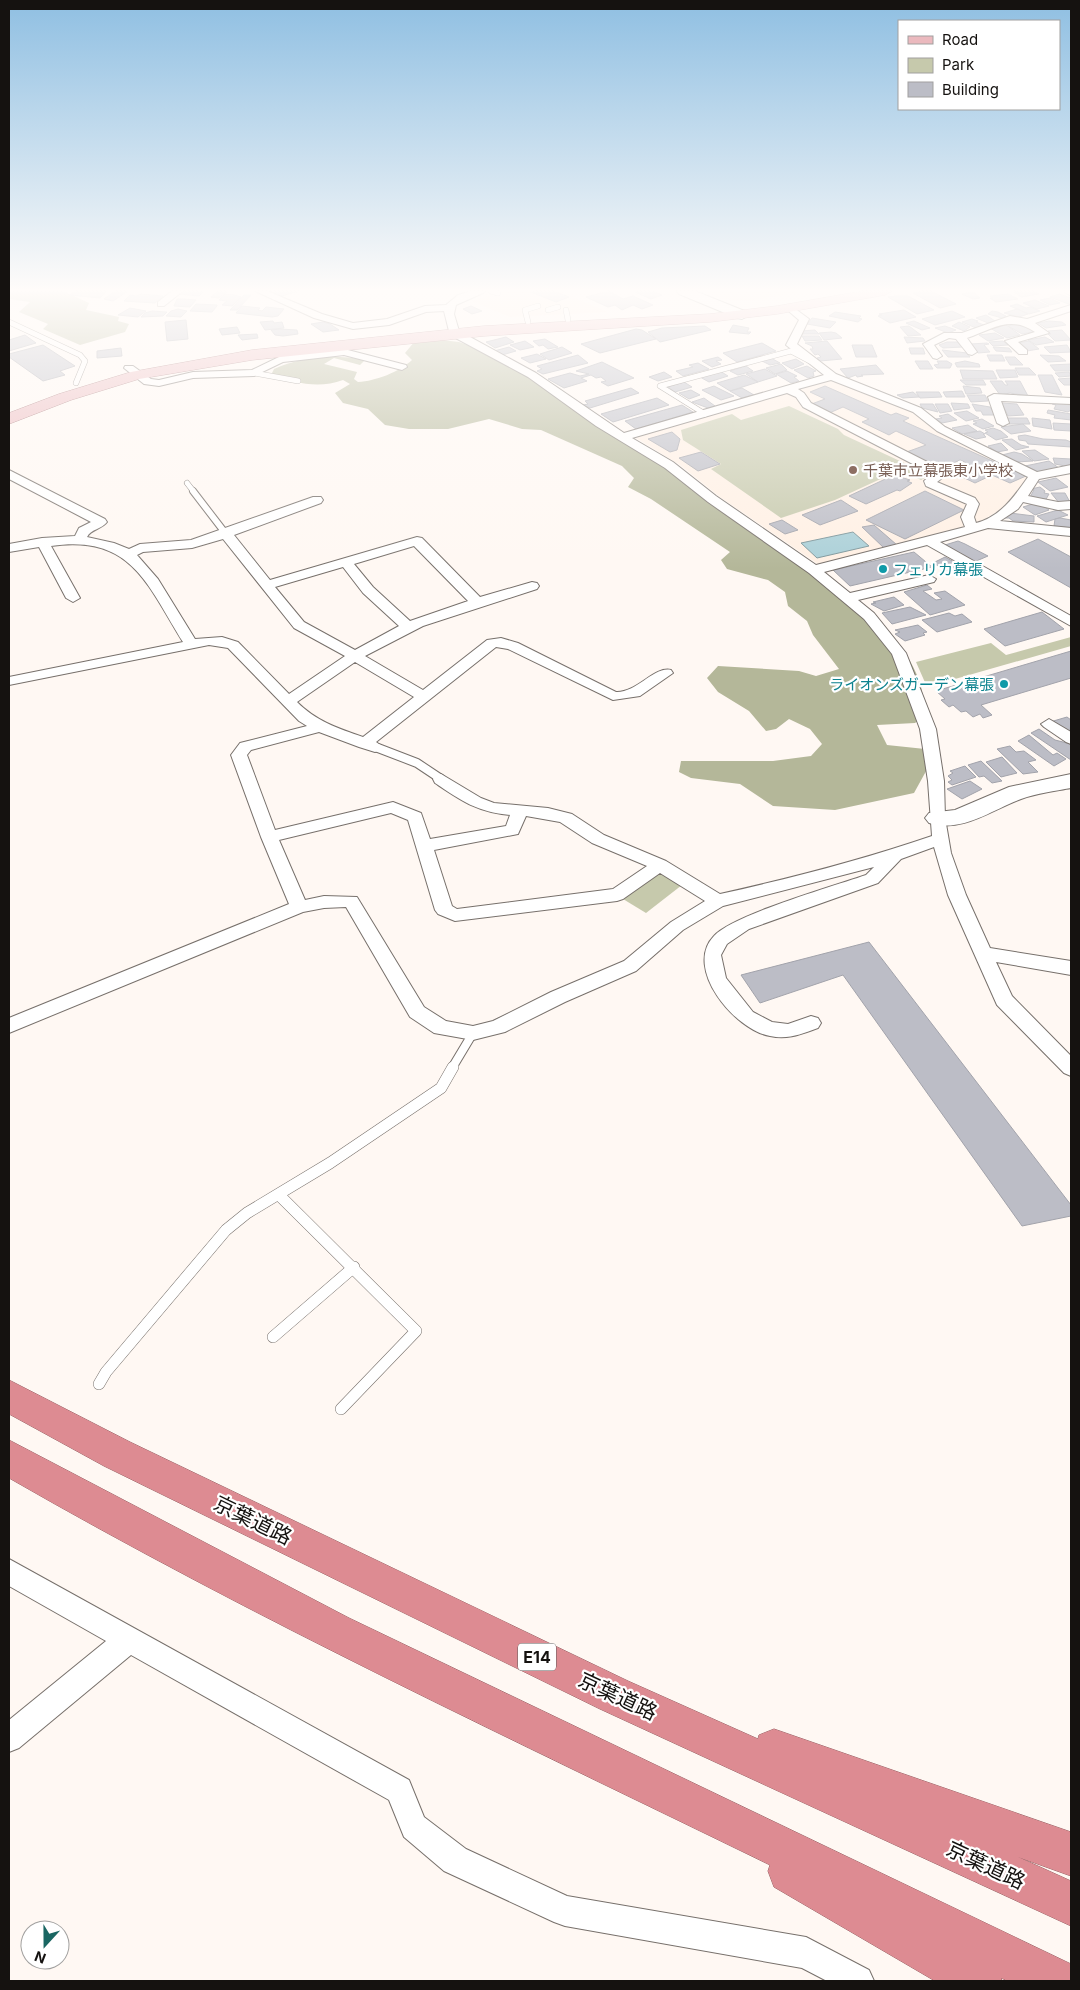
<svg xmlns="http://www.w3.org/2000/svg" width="1080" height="1990" font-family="Inter,'Noto Sans JP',sans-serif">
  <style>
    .built { fill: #fff0e4 }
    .green { fill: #c6c9ac }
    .forest { fill: #b4b799 }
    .water { fill: #abd0d8; stroke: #7e979c }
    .building { fill: #bcbdc6; stroke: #a2a3ab }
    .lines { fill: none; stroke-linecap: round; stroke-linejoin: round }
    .lane-far3-casing { stroke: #77706b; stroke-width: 6 }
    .lane-far2-casing { stroke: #77706b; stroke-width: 8 }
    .lane-far1-casing { stroke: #77706b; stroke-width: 10 }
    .lane-casing { stroke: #77706b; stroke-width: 12 }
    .street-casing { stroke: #77706b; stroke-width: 2 }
    .secondary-casing { stroke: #77706b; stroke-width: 2 }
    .primary-casing { stroke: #976164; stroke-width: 1 }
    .highway-casing { stroke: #976164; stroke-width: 1 }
    .lane-far3 { stroke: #fff; stroke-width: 5 }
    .lane-far2 { stroke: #fff; stroke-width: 6 }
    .lane-far1 { stroke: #fff; stroke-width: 8 }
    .lane { stroke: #fff; stroke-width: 11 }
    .street { fill: #fff; fill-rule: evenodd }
    .secondary { fill: #fff; fill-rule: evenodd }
    .primary { fill: #ebb9be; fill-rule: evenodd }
    .highway { fill: #dd8b92; fill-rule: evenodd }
    .education-dot { fill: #8d6e63; stroke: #fff; stroke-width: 2 }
    .culture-dot { fill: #0f9aa8; stroke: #fff; stroke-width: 2 }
    .labels { text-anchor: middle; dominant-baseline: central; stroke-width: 4.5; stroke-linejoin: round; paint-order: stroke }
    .far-education-label { font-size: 15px; fill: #785e54; stroke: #fff; text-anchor: start }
    .far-culture-label { font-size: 15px; fill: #0d838f; stroke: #fff; text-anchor: start }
    .shield { fill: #fff; stroke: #5b5958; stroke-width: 1 }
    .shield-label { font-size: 16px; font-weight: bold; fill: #151210 }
    .near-street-label { font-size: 21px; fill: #151210; stroke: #fff }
  </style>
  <rect width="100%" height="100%" fill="#fff8f3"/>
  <g class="built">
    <polygon points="502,291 560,291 607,312 510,317 472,301"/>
    <polygon points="704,291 808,291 747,301 722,299"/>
    <polygon points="827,380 842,382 913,411 1030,475 1011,504 977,523 901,545 818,564 720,497 680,465 636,438"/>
  </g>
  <g class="green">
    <polygon points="789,406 838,429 844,435 930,475 921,480 900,470 835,500 781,518 711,469 721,464 683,440 681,430 732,414 741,420"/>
    <polygon points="1071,637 1071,646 927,687 916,662 991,643 1006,655"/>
    <polygon points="656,875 666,875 682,885 646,913 623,899"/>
  </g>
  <g class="forest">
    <polygon points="9,291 63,291 89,303 86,310 119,317 118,321 129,324 125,332 80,345 43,329 48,324 19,312 30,302 9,299"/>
    <path d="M433 339 459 342 497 355 624 436 652 450 655 459 867 611C897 639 927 672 924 716L915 723 877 725 887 745 925 749 930 764 914 793 835 810 773 806 740 784 691 778 679 772 681 761H773L811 756 822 744 810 729 789 719 776 729 766 731 749 711 718 692 707 678 718 666 799 671 816 676 839 669 813 635 807 621 788 606 785 592 768 580 727 569 721 560 730 552 651 499 628 487 634 478 622 466 541 430 522 429 489 419 448 429H409L385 425 368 409 343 403 335 393 350 384 343 380C319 389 295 383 271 375L274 369C303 356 334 354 365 360L360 365 334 358 324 364 357 372 354 379 358 382C376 381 399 372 412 360L405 353 415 341Z"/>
  </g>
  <polygon class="water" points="853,532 869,546 817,558 801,543"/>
  <g class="building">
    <polygon points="75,291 107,291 100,298 70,295"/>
    <polygon points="115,291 128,291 113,301 104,299"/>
    <polygon points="183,291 197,291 203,292 199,296 179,294"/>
    <polygon points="218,291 228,291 219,298 211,297"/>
    <polygon points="269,291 299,291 282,296"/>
    <polygon points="534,291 553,291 569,297 556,302 531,292"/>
    <polygon points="609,291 623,299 633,296 653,305 642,309 633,305 622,310 615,305 608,307 586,297"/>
    <polygon points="639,291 652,291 662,295 651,299 635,292"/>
    <polygon points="921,291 931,291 956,304 940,308 913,293"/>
    <polygon points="1013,291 1033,291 1039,294 1021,297"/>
    <polygon points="973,292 980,298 973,299 962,294"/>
    <polygon points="141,294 163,296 155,303 124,301 130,295 137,296"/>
    <polygon points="225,294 235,295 241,297 232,306 222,305 227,301 219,300"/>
    <polygon points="1008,294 1018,299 996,302 990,298 993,298 990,296"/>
    <polygon points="1059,294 1071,298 1071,305 1050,297"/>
    <polygon points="244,295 251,295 237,310 230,310"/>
    <polygon points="896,296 908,296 934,310 917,314 888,297"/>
    <polygon points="1050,298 1060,303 1050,305 1040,300"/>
    <polygon points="177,299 183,299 196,300 190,307 174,306"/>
    <polygon points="1035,300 1049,306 1037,309 1023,303"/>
    <polygon points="196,304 217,305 217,306 212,312 190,311"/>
    <polygon points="1017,304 1026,308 1030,307 1040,311 1029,314 1010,306"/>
    <polygon points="242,306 260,308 258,310 262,311 266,307 284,309 278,316 272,317 236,313"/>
    <polygon points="471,306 482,311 472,314 463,309"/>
    <polygon points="130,308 146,311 138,317 118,315"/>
    <polygon points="178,309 187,311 181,317 166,316 171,311"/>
    <polygon points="1017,309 1028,314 1019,317 1004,313"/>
    <polygon points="904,310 916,317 890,323 878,316 882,315 879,314"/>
    <polygon points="152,311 166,312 167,312 163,316 141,317 145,313"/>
    <polygon points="952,311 965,317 935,325 922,319"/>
    <polygon points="992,311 998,312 1006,316 1002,318 988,314"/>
    <polygon points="835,312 861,316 859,318 862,319 858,322 829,316"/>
    <polygon points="986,315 995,321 988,323 976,318"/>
    <polygon points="812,318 836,322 830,328 807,324"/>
    <polygon points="972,319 978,321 976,322 984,325 976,328 962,322"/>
    <polygon points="186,320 188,339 167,341 165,322"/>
    <polygon points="273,321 274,323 282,322 284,328 265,330 260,322"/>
    <polygon points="914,321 930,328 922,330 906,323"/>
    <polygon points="1049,321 1062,322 1066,325 1046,328 1038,323"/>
    <polygon points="323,322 330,324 339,330 323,332 311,324"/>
    <polygon points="959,322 970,327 964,331 952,326"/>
    <polygon points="1023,323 1037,331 1022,334 1008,326"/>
    <polygon points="1005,324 1020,335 1007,338 990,328"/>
    <polygon points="733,325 749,328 747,332 751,332 749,334 729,332"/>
    <polygon points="705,326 711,330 660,342 648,332 662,328"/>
    <polygon points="909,326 921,335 908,336 900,327"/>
    <polygon points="945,326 956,330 948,333 935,328"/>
    <polygon points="237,327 240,333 222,335 219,329"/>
    <polygon points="280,329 297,330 298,334 283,336 275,335 271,330"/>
    <polygon points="636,329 642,330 656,339 600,353 581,344"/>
    <polygon points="815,330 819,334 800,334 803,334 801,331"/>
    <polygon points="1062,330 1071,340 1055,341 1048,334 1051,334 1048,331"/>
    <polygon points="831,332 836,333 842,338 824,340 819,333"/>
    <polygon points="995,333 1004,338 988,341 979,335"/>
    <polygon points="257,334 258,338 242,340 238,335"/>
    <polygon points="25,335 36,343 9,351 9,340"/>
    <polygon points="802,336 819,336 822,340 805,341"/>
    <polygon points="506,337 514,342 495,348 486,342"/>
    <polygon points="904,337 923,338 925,341 907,343"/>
    <polygon points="1045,337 1054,342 1036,345 1028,340"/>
    <polygon points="545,339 558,347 548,349 543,345 539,346 533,341"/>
    <polygon points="525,341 534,347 520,350 510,345"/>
    <polygon points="827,341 842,359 820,361 817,358 821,357 818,354 815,355 810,349 813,349 812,346 805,343"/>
    <polygon points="1003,341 1008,345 993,346 989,342"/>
    <polygon points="1029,341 1039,349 1027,351 1017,343"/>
    <polygon points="947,342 957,342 963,347 943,348 939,345"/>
    <polygon points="762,343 776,351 737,362 723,353"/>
    <polygon points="987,343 989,344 984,345 990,352 978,353 970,344"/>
    <polygon points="43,345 75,366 60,371 65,375 43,381 9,357 9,354"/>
    <polygon points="852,345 872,345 877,357 856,357"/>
    <polygon points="1067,345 1071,352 1050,353 1044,347"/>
    <polygon points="509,347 516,351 502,355 494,351"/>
    <polygon points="562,347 572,353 549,360 540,354"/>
    <polygon points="993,347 1009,348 1012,352 996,351"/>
    <polygon points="121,348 122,356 97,358 97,351"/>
    <polygon points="909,348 923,348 925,354 911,354"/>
    <polygon points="942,350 967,353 970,357 948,357"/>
    <polygon points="537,354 546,359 530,363 521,358"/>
    <polygon points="578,355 588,363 543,374 537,371 542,369 537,366"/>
    <polygon points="987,355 1002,355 1005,361 990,361"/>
    <polygon points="1040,355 1059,356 1066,361 1048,362"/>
    <polygon points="718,357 722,360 716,361 721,364 712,367 702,361"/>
    <polygon points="1005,357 1015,357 1023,365 1010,365"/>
    <polygon points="771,358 780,363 770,365 762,361"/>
    <polygon points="796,359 804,364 792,369 782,363"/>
    <polygon points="915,361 928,361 933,369 920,369"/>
    <polygon points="937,361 947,361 952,364 950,368 937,368 934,365 939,364"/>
    <polygon points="965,361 979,364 980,367 957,367 955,363"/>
    <polygon points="602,362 634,378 608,386 601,382 606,381 601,377 596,378 591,375 581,378 587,381 564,388 548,379 570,373 580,376 589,374 576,371"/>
    <polygon points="698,363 709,369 683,376 676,371 693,367 689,365"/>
    <polygon points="781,364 787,370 775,374 766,368"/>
    <polygon points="1071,364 1071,371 1055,371 1050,365"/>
    <polygon points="876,365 884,374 861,375 863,376 857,377 856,375 848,378 840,369"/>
    <polygon points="746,366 753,371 738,375 730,371"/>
    <polygon points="807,366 816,371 813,372 814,376 808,378 794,370"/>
    <polygon points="1015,368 1029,368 1036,375 1019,375"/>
    <polygon points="765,369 777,376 758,382 746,374"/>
    <polygon points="960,370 993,371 997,379 963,379"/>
    <polygon points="996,370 1015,370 1018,377 1000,378"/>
    <polygon points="720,371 728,376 709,382 700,377"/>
    <polygon points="787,371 797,376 794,377 799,381 791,383 776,374"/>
    <polygon points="664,372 672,377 658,381 649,377"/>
    <polygon points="1069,372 1071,376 1059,377 1055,373"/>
    <polygon points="744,375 758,382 730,391 717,383"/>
    <polygon points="1038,375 1052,375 1062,395 1045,392"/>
    <polygon points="1071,378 1071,385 1064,385 1058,379"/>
    <polygon points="960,380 983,380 986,385 966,385"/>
    <polygon points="990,381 1002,381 1005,385 1008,385 1005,381 1020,381 1028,396 1010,393 1000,395"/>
    <polygon points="684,382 692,387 675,392 668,387"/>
    <polygon points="714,386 734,396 721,400 702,390"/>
    <polygon points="825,386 891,415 896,413 909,418 903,421 1026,476 1010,483 992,475 975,483 954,473 971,465 960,460 937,471 901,454 926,445 896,431 889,435 862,422 869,419 843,407 827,414 809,405 825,399 810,392"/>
    <polygon points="963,386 980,388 982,393 966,394"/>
    <polygon points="631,388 639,393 590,408 583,405 588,404 585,401"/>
    <polygon points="742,388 754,395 742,398 730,391"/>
    <polygon points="691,390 700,395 689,399 679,393"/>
    <polygon points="962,391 965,397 946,397 943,392"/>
    <polygon points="913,392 919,397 903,398 897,395"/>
    <polygon points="916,392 939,392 942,397 920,398"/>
    <polygon points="967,395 985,395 988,401 971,402"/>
    <polygon points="657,398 669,405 613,422 601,414"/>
    <polygon points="704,398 715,406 708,408 692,402"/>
    <polygon points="1053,402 1071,405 1071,410 1068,412 1054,409 1056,405 1052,404"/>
    <polygon points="951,403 968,404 970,408 954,410"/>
    <polygon points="1002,403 1017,404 1024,415 1008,416"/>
    <polygon points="920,404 933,404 938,412 922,408"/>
    <polygon points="935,404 948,404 952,411 940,413"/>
    <polygon points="972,404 990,407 995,415 983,415 981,411 976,411"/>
    <polygon points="682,405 693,412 636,429 625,421"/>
    <polygon points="1048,410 1071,414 1071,420 1054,418 1055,415 1047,413"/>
    <polygon points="967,411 979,418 966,421 954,413"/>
    <polygon points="948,414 957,420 942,423 936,419 942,418 939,416"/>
    <polygon points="1006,418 1027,418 1030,424 1009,424"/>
    <polygon points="1032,418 1050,420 1052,429 1033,426"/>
    <polygon points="982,419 994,426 983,429 973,424 977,423 973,421"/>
    <polygon points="1053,423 1071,424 1071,431 1054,430"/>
    <polygon points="1023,424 1031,431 1011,434 1001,427"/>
    <polygon points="968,425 977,431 962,434 952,428"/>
    <polygon points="993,428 1001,431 1008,437 996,440 985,433 988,432 985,430"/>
    <polygon points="980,431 985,434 983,434 986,437 976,439 964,434"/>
    <polygon points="672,432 680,439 677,450 670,452 648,439"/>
    <polygon points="1025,435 1043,439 1066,440 1071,442 1071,447 1028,444 1026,441 1019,440 1018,436"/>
    <polygon points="1012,439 1021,445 1029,447 1016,450 1002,440"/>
    <polygon points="1001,443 1008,450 997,452 988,446"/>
    <polygon points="1035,450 1049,459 1034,461 1022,451"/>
    <polygon points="701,452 720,464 698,471 679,458"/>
    <polygon points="1014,452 1022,454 1033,461 1016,462 1002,455"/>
    <polygon points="1053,458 1071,459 1071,465 1070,467 1055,464"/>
    <polygon points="1049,461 1059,468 1036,474 1025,466"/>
    <polygon points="894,475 910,480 907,481 912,483 900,491 897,490 866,504 849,496"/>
    <polygon points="1056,478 1068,487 1050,491 1038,482"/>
    <polygon points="1040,487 1045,491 1044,493 1049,494 1045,501 1030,497 1034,490 1031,489"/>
    <polygon points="925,491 964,510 905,539 866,520"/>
    <polygon points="1051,493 1065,493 1071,504 1060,504"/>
    <polygon points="841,500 858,511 820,525 802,515"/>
    <polygon points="1033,504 1045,507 1049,510 1035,515 1023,507"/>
    <polygon points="1058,510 1068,515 1046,522 1037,516"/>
    <polygon points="1010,513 1034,516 1034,522 1013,521 1009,518 1001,518"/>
    <polygon points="1060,518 1071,520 1071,528 1054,526 1055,519"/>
    <polygon points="782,520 798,530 785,534 769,524"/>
    <polygon points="874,525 897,545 884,548 862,527"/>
    <polygon points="1038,539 1071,557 1071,588 1008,552"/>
    <polygon points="958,541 965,544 988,556 974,562 945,545"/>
    <polygon points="914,552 932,567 850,586 833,570"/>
    <polygon points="945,557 965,568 961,570 966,572 956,576 933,563"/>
    <polygon points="927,585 932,589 923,591 936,600 942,599 934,593 945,591 965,605 930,615 904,592"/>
    <polygon points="894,597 904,605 884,611 871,604 876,603 873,602"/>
    <polygon points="910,607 926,615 892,624 882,613"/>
    <polygon points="1042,612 1064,629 1005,646 984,629"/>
    <polygon points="949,613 955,616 962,614 972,622 937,632 922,620"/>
    <polygon points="918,625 927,632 923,633 925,635 905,641 895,634 900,632 895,630"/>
    <polygon points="1071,651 1071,678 981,705 992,715 983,718 980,714 973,717 966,711 961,712 953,705 949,707 941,700 945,699 936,691"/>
    <polygon points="1067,717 1071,720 1070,732 1050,722"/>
    <polygon points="1039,729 1055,740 1071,744 1071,760 1031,733"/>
    <polygon points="1029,735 1053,755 1057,753 1066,759 1054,766 1018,741"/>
    <polygon points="1010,746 1016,752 1024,751 1036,760 1028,762 1038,772 1023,774 997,749"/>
    <polygon points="1002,757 1017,773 1001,777 986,762"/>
    <polygon points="981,761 1002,781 992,783 984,776 979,777 968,765"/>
    <polygon points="965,766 976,777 952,785 948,782 952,780 948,776 953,773 950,771"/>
    <polygon points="970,781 982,789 962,799 947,789"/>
    <polygon points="869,942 1071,1205 1071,1216 1022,1226 843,975 760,1003 741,975"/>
  </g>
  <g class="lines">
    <g class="lane-far3-casing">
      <g id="lane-far3">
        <polyline points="491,291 498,293"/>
        <polyline points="548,310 558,307"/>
        <polyline points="566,310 568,320"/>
        <polyline points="9,322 80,355 85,361 76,383"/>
        <polyline points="528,322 525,310 538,306"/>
        <polyline points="254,373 298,381"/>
        <polyline points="705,414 660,386 791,351 810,361"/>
        <polyline points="187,483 194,492"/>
      </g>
    </g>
    <g class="lane-far2-casing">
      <polyline id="lane-far2" points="193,491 226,534"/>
    </g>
    <g class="lane-far1-casing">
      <g id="lane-far1">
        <polyline points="378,748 417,763 441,779"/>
        <polyline points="452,1068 473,1033"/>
      </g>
    </g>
    <g class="lane-casing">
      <g id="lane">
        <polyline points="279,1195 416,1331 341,1409"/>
        <polyline points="273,1337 354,1267"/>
        <polyline points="99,1384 106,1372 226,1230 247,1213 330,1163 441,1088 453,1067"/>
      </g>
    </g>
    <g class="street-casing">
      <g id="street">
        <polygon points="172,291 183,291 164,306 158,306 158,302"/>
        <path d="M255 291H267L322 314 353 323 387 319 425 306 446 305 458 295 471 291H485L483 293 456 305 454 314 459 331 536 373 624 433 824 375 786 345 799 320 785 308 790 305 809 319 797 344 836 374 921 408 945 427 1037 472 1071 465V473L1039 479 1028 496 1058 502 1071 501V509L1058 510 1023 502 1018 509 1000 521 1071 528V536L988 528 940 542 1071 616V626L927 545 824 572 850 593 929 575 936 579 934 582 858 600 874 613 906 653 936 729 944 781 945 818 951 853 966 895 990 948 1071 961V975L996 962 1012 996 1071 1056V1076L1064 1073 997 1005 948 895 934 847 901 859 878 883 749 929 727 944 721 955 726 978 753 1012 772 1022 788 1024 811 1016 818 1018 821 1023 818 1028C801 1034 788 1040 770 1036 735 1030 683 968 714 936 733 915 834 886 866 875L874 867 723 906 683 930 636 971 565 1002 505 1032 473 1040 434 1033 410 1017 346 907 324 908 303 912 9 1033V1018L289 904 261 837 231 755 240 743 307 726 299 721 228 648 209 645 9 685V677L183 642C147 584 131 534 51 546L80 598 73 602 66 598 39 547 9 552V544L42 538 75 536 79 528 91 522 9 479V470L105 519 107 522C102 529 91 529 87 537L114 543 129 549 140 544 191 540 313 497H321L323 500 321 503 234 535 270 580 417 537 422 538 480 597 532 582 537 583 539 586 537 589 423 626 365 656 423 690 487 640 501 638 518 643 616 692C637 693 654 666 671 670L673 673 640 696 613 700 508 649 496 647 376 742 383 747 381 750 375 752 359 747 319 732 251 750 247 755 275 830 393 802 421 813 430 839 506 826 510 815C477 812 462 801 435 783L433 779 435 775 441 774 481 798 494 803 548 808 572 814 604 835 666 861 720 894C792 878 862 860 932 836L928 781 920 729 892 654 864 619 809 573 708 502 665 468 596 426 528 377 450 335 444 311 426 312 389 325 353 329 314 318ZM831 380 913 412 937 431 1028 477C1014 497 1000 517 976 523L974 517 979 504 975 498 937 482 946 475 943 470 811 403 804 393 798 389ZM787 393 796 397 803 407 932 474 924 481 926 486 967 504 961 517 965 527 816 565 716 496 673 462 632 438ZM223 539 294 628 345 656 289 694 238 642 222 637 195 639 158 579 137 555 143 552 192 548ZM414 546 468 601 410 621 373 587 354 564ZM343 567 363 593 399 626 355 650 304 622 275 587ZM355 662 414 697 363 737C337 728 316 721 297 702ZM391 813 408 820 435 910 438 914 455 921 617 901 623 899 660 873 705 901 671 922 624 961 551 992 493 1021 473 1026 446 1021 424 1007 357 897 324 896 305 900 279 840ZM526 816 560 822 592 843 647 866 613 889 457 909 452 906 434 850 518 834Z"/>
        <polygon points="1063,291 1071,291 1071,296"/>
        <path d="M1071 305V311L1035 323 1049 333 1018 342 1027 350V354H1019L1005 341 1035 332C1010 315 993 329 967 338L977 352 972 355 968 354 956 339 949 338 934 345 942 356 937 359 933 358 923 344 944 333H962L1010 316 1027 319Z"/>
        <polygon points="344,349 406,365 407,367 402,370 344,355 283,362 254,376 193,378 159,386 144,384 124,368 125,366 133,366 151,379 159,380 193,372 252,370 281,356"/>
        <polygon points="994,394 1071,398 1071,404 1001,401 1009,423 1003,426 997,423 988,397"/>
        <polygon points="1049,719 1071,732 1071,744 1066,742 1044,727 1041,724"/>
        <polygon points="9,1559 409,1780 424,1817 466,1849 567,1896 806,1937 869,1970 874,1981 827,1981 802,1968 565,1926 554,1922 444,1871 404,1837 389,1800 131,1655 19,1748 9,1752 9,1720 106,1641 9,1586"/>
      </g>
    </g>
    <g class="secondary-casing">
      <g id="secondary">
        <polygon points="677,291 695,291 747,312 749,315 742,319 737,318 679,294"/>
        <path d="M1071 774V788C1055 791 1037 793 1021 799 991 810 963 833 929 823L925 818 929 813 955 810 1009 787Z"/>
      </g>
    </g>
    <g class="primary-casing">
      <polygon id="primary" points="863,291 892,291 885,295 777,314 710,322 484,336 252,360 139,379 71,400 9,424 9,413 59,394 131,372 252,350 484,326 710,314 777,306"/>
    </g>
    <g class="highway-casing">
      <g id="highway">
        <polygon points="9,1380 130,1442 628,1681 758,1739 759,1735 774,1729 1071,1832 1071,1876 1018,1857 1071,1881 1071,1926 600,1709 104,1466 9,1414"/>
        <path d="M9 1440 349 1618 1071 1964V1981H1008L1001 1978 1002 1981H935L774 1887 768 1871 770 1865C514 1740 256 1620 9 1478Z"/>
      </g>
    </g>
    <use href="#lane-far3" class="lane-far3"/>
    <use href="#lane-far2" class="lane-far2"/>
    <use href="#lane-far1" class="lane-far1"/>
    <use href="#lane" class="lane"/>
    <use href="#street" class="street"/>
    <use href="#secondary" class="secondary"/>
    <use href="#primary" class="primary"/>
    <use href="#highway" class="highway"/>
  </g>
  <linearGradient id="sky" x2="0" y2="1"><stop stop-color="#8fbfe2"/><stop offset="0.51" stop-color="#fffcfa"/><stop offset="1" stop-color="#fffcfa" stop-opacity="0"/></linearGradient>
  <rect width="1080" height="569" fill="url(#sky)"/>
  <circle class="education-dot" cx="853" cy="470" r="5"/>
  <g class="culture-dot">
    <circle cx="883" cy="569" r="5"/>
    <circle cx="1004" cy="684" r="5"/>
  </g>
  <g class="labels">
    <g class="far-education-label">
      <text x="863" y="470">千葉市立幕張東小学校</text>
    </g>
    <g class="far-culture-label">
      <text x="893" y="569">フェリカ幕張</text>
      <text x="994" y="684" text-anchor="end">ライオンズガーデン幕張</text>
    </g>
    <rect class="shield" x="518" y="1643.5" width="38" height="27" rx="4"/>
    <g class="shield-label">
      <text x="537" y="1657">E14</text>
    </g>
    <g class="near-street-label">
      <text transform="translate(253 1520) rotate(26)">京葉道路</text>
      <text transform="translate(618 1696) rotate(25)">京葉道路</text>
      <text transform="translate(986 1865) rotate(25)">京葉道路</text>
    </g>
  </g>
  <rect width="1080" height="1990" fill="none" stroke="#151210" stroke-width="20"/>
  <rect x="898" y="20" width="162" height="90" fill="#ffffff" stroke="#a1a09f"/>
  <rect x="908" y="36" width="25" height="8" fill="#ebb9be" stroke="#a1a09f"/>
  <text x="942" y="45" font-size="15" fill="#151210">Road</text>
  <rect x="908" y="58" width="25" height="15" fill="#c6c9ac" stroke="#a1a09f"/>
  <text x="942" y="70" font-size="15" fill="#151210">Park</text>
  <rect x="908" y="82" width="25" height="15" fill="#bcbdc6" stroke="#a1a09f"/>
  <text x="942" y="95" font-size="15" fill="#151210">Building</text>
  <g transform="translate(45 1945) rotate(201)"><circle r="24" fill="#ffffff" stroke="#a1a09f"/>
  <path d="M0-4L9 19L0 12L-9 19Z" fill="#1a6662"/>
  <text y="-8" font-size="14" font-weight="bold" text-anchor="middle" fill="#151210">N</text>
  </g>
</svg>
